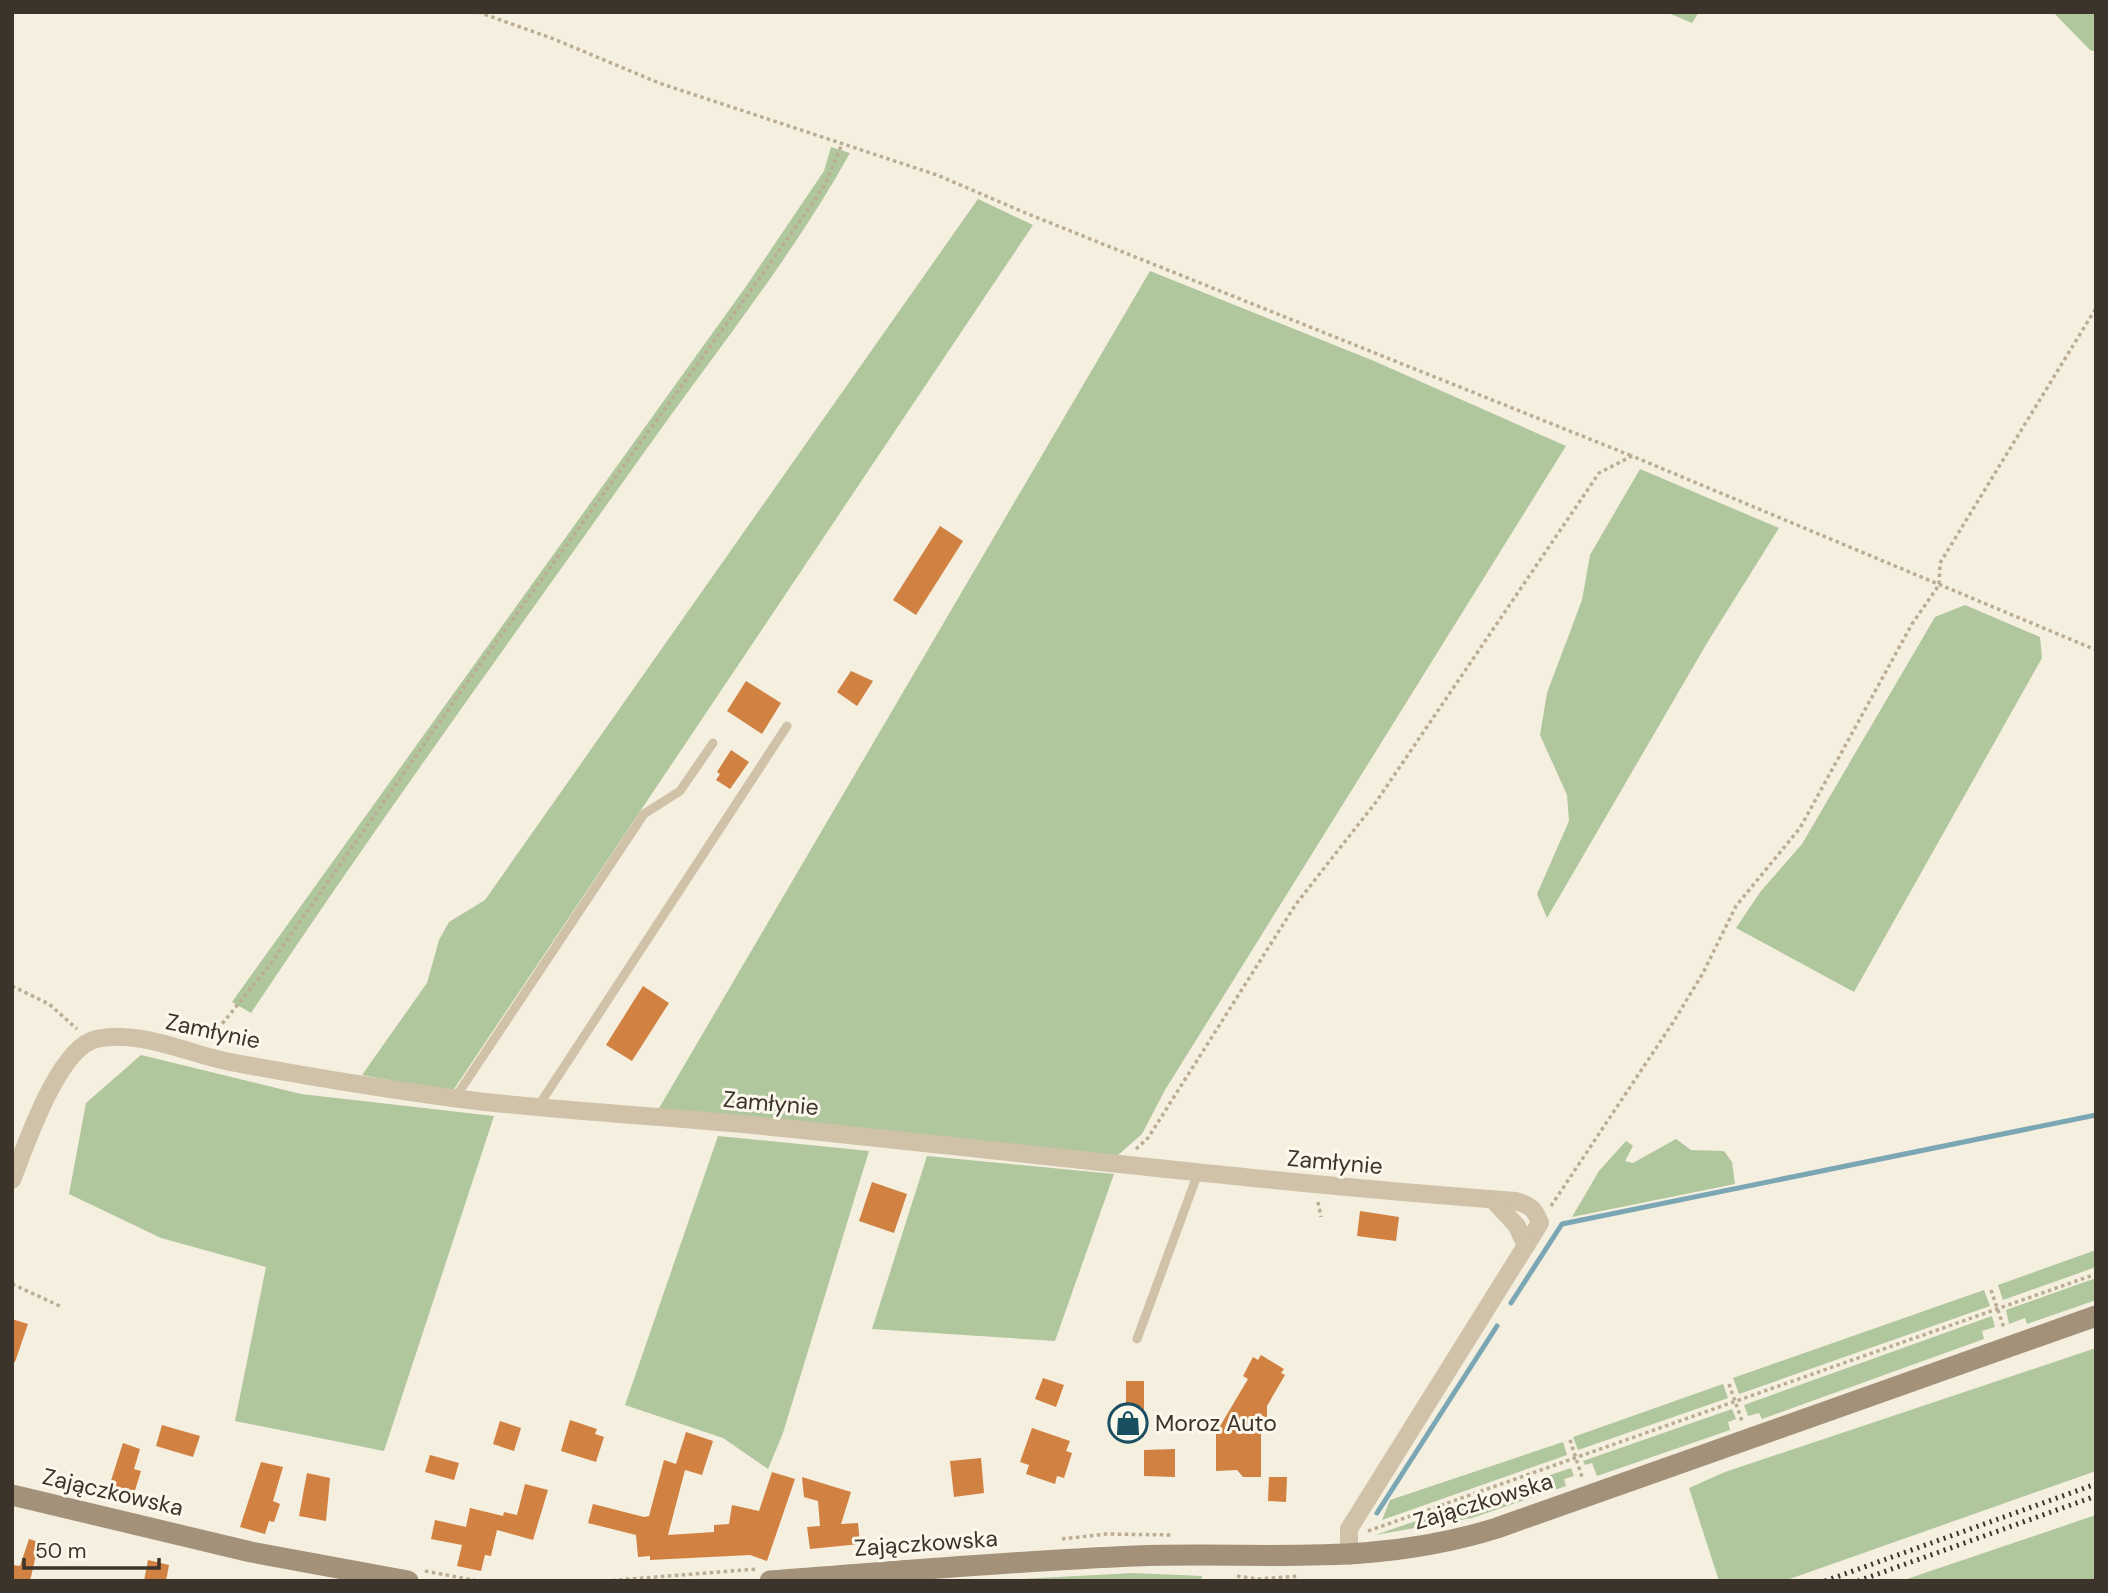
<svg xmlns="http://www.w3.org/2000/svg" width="2108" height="1593" font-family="'DM Sans',sans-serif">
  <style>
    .green { fill: #b0c69d }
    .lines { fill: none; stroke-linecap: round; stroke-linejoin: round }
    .stream { stroke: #7ba7b5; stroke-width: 5 }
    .building { fill: #d18141 }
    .path { stroke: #bbac93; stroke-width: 3.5; stroke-dasharray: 3.5 3.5; stroke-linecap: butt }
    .lane { stroke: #cfc2a9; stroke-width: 9 }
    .street { stroke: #cfc2a9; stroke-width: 18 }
    .secondary { stroke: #a3917a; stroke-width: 21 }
    .rail { stroke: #3c332a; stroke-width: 5; stroke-dasharray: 2 5; stroke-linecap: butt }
    .labels { text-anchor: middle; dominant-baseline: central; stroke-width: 6; stroke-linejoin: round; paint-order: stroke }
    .street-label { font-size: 23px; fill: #3c332a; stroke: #fcf8ec }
    .poi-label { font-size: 23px; fill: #3c332a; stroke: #fcf8ec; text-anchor: start }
  </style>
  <rect width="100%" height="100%" fill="#f5efdf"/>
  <g class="green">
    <polygon points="1666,12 1699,12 1692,23"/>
    <polygon points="2053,12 2096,12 2096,52 2090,50"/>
    <path d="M831 147 850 153C791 259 713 355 643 454 511 639 377 824 251 1013L232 1002 747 285 824 171Z"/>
    <polygon points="978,199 1033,225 452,1092 362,1075 427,983 439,940 449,922 485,900"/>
    <polygon points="1150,271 1374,361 1566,446 1165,1090 1142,1134 1117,1156 658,1110"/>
    <polygon points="1640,469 1779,528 1707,643 1547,918 1537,894 1569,821 1567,795 1540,735 1547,693 1582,600 1590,555"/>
    <polygon points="1965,605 2040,637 2042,658 1854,992 1736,928 1761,891 1802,844 1935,617"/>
    <polygon points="141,1055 301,1094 494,1116 384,1451 235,1421 266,1267 161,1238 69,1194 86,1103"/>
    <polygon points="718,1136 869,1151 783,1433 768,1469 723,1438 625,1405"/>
    <polygon points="1676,1139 1691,1150 1724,1151 1732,1162 1735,1184 1572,1217 1599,1171 1626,1141 1633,1146 1625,1161 1633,1163"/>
    <polygon points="927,1156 1114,1174 1055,1341 872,1329"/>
    <polygon points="2096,1250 2096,1267 2003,1300 1998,1285"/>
    <polygon points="2096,1278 2096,1300 2027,1324 2025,1318 2009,1324 2006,1310"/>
    <polygon points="1984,1290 1990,1306 1739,1394 1733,1378"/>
    <polygon points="1992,1316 1995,1327 1982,1331 1984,1339 1762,1419 1759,1413 1748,1416 1744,1405"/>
    <polygon points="2096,1348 2096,1471 1784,1581 1719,1581 1689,1488 1725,1472"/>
    <polygon points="1723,1384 1728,1398 1578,1450 1573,1437"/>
    <polygon points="1732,1409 1736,1419 1728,1422 1730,1430 1597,1476 1592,1463 1585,1465 1583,1461"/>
    <polygon points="1563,1442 1567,1455 1382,1520 1390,1500"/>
    <polygon points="1571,1468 1574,1476 1564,1479 1566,1486 1472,1518 1375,1535"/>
    <polygon points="2096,1515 2096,1581 1901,1581"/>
    <polygon points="1133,1573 1202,1576 1201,1581 985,1581"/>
  </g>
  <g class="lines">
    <g class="stream">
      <polyline points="1511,1303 1562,1224 2096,1115"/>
      <polyline points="1377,1513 1497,1326"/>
    </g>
  </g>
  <g class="building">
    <polygon points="940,526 963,541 916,615 893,600"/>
    <polygon points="851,671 873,681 857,706 837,692"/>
    <polygon points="746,681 781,703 762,734 727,711"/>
    <polygon points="731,750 749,762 730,789 716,780 720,774 717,772"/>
    <polygon points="643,986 669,1003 632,1061 606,1045"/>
    <polygon points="872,1182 907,1194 894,1233 859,1221"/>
    <polygon points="1360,1211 1399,1217 1396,1241 1357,1236"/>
    <polygon points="12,1319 28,1324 15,1362 12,1361"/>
    <polygon points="1261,1355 1284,1369 1281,1373 1285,1375 1267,1406 1267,1420 1261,1420 1261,1477 1243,1477 1237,1470 1216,1471 1216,1433 1248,1379 1243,1376 1253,1357 1258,1360"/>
    <polygon points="1043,1378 1064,1385 1056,1407 1035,1399"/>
    <polygon points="1126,1381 1144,1381 1144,1437 1115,1437 1115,1408 1126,1408"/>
    <polygon points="570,1420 597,1429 595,1434 604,1437 596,1462 561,1451"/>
    <polygon points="500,1421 521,1428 514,1451 493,1444"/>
    <polygon points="162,1425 200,1436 193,1457 156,1446"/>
    <polygon points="1032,1428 1070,1441 1066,1451 1072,1453 1064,1478 1057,1476 1055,1484 1026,1474 1029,1465 1020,1462"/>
    <polygon points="686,1432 713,1441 702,1475 685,1470 668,1535 714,1532 714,1525 729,1524 732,1505 759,1511 772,1472 795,1479 767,1561 750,1555 650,1560 650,1556 638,1557 636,1535 588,1523 593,1504 644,1517 649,1516 664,1460 676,1464"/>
    <polygon points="123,1443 140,1449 134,1469 141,1471 133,1497 108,1490"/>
    <polygon points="1175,1449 1175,1477 1144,1476 1144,1450"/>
    <polygon points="430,1455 459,1463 454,1480 425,1472"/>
    <polygon points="981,1458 984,1493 954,1497 950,1461"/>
    <polygon points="261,1462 283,1467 273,1501 280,1504 274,1522 269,1521 265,1534 240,1527"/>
    <polygon points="307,1473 330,1478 326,1521 299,1516"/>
    <polygon points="802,1477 851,1492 841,1524 858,1523 860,1544 810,1549 807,1527 820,1526 818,1501 804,1497"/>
    <polygon points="1269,1477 1287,1477 1286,1502 1268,1501"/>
    <polygon points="525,1484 548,1490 533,1540 497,1530 491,1556 485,1555 481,1571 457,1566 462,1545 431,1539 435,1520 466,1527 470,1508 503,1516 504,1512 517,1515"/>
    <polygon points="29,1539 39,1542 30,1581 12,1581 12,1565 20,1566"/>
    <polygon points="148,1560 169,1565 166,1581 144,1581"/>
  </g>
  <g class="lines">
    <g class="path">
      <polyline points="478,12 554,39 659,83 937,175 1028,214 1632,456"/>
      <polyline points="12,986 49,1004 77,1029"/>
      <polyline points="209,1040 269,966 473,674 764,272 825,185 842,144"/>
      <polyline points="1136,1149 1148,1138 1296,904 1376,802 1599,473 1632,456 2096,650"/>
      <polyline points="1318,1202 1321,1217"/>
      <polyline points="1551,1206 1674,1021 1703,973 1736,906 1800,828 1912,624 1939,585 1940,563 2096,308"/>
      <polyline points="12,1284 62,1307"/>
      <polyline points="1991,1290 2004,1328"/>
      <polyline points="1729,1384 1742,1421"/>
      <polyline points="1570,1440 1582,1477"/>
      <polyline points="1368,1531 2096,1274"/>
      <polyline points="1062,1539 1106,1534 1173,1535"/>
      <polyline points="425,1571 478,1581"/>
      <polyline points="1237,1576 1257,1579 1299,1576"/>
      <polyline points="605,1581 757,1569"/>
    </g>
    <g class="lane">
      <polyline points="455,1098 644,814 680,791 713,743"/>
      <polyline points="540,1109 543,1099 787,726"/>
      <polyline points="1137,1339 1198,1173"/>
    </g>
    <g class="street">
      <path d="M12 1180C26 1145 58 1048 96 1039 139 1029 189 1054 230 1062 306 1076 384 1089 460 1099 564 1112 668 1116 772 1127 1020 1152 1267 1183 1516 1201 1531 1206 1535 1209 1540 1223L1349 1529V1556"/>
      <polyline points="1493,1200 1517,1226 1526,1246"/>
    </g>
    <g class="secondary">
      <polyline points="12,1495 251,1552 408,1581"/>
      <path d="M770 1581C891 1572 1013 1561 1135 1556 1264 1551 1369 1568 1497 1528L2096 1316"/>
    </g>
    <g class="rail">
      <polyline points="1825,1581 2096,1484"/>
      <polyline points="1858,1581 2096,1496"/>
    </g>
  </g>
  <defs>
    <g id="shop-ring" transform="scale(2.0125)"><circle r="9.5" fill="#fcf8ec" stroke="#1a4f62" stroke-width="1.5"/><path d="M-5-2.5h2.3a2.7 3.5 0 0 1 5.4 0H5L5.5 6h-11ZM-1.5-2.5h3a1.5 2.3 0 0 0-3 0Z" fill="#1a4f62"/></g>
  </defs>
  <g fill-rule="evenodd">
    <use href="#shop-ring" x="1128" y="1423"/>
  </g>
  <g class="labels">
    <g class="street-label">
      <text transform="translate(213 1031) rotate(12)">Zamłynie</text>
      <text transform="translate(771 1103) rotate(5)">Zamłynie</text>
      <text transform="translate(1335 1162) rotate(5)">Zamłynie</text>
      <text transform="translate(113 1492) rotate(13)">Zajączkowska</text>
      <text transform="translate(1483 1501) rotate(-17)">Zajączkowska</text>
      <text transform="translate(926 1543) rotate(-4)">Zajączkowska</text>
    </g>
    <g class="poi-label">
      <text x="1155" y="1423">Moroz Auto</text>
    </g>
  </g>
  <rect width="2108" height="1593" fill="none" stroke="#3c332a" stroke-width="28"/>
  <path d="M24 1558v10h135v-10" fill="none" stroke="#3c332a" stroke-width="3.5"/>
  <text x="35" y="1558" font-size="21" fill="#3c332a" stroke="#fcf8ec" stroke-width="5" paint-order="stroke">50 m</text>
</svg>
